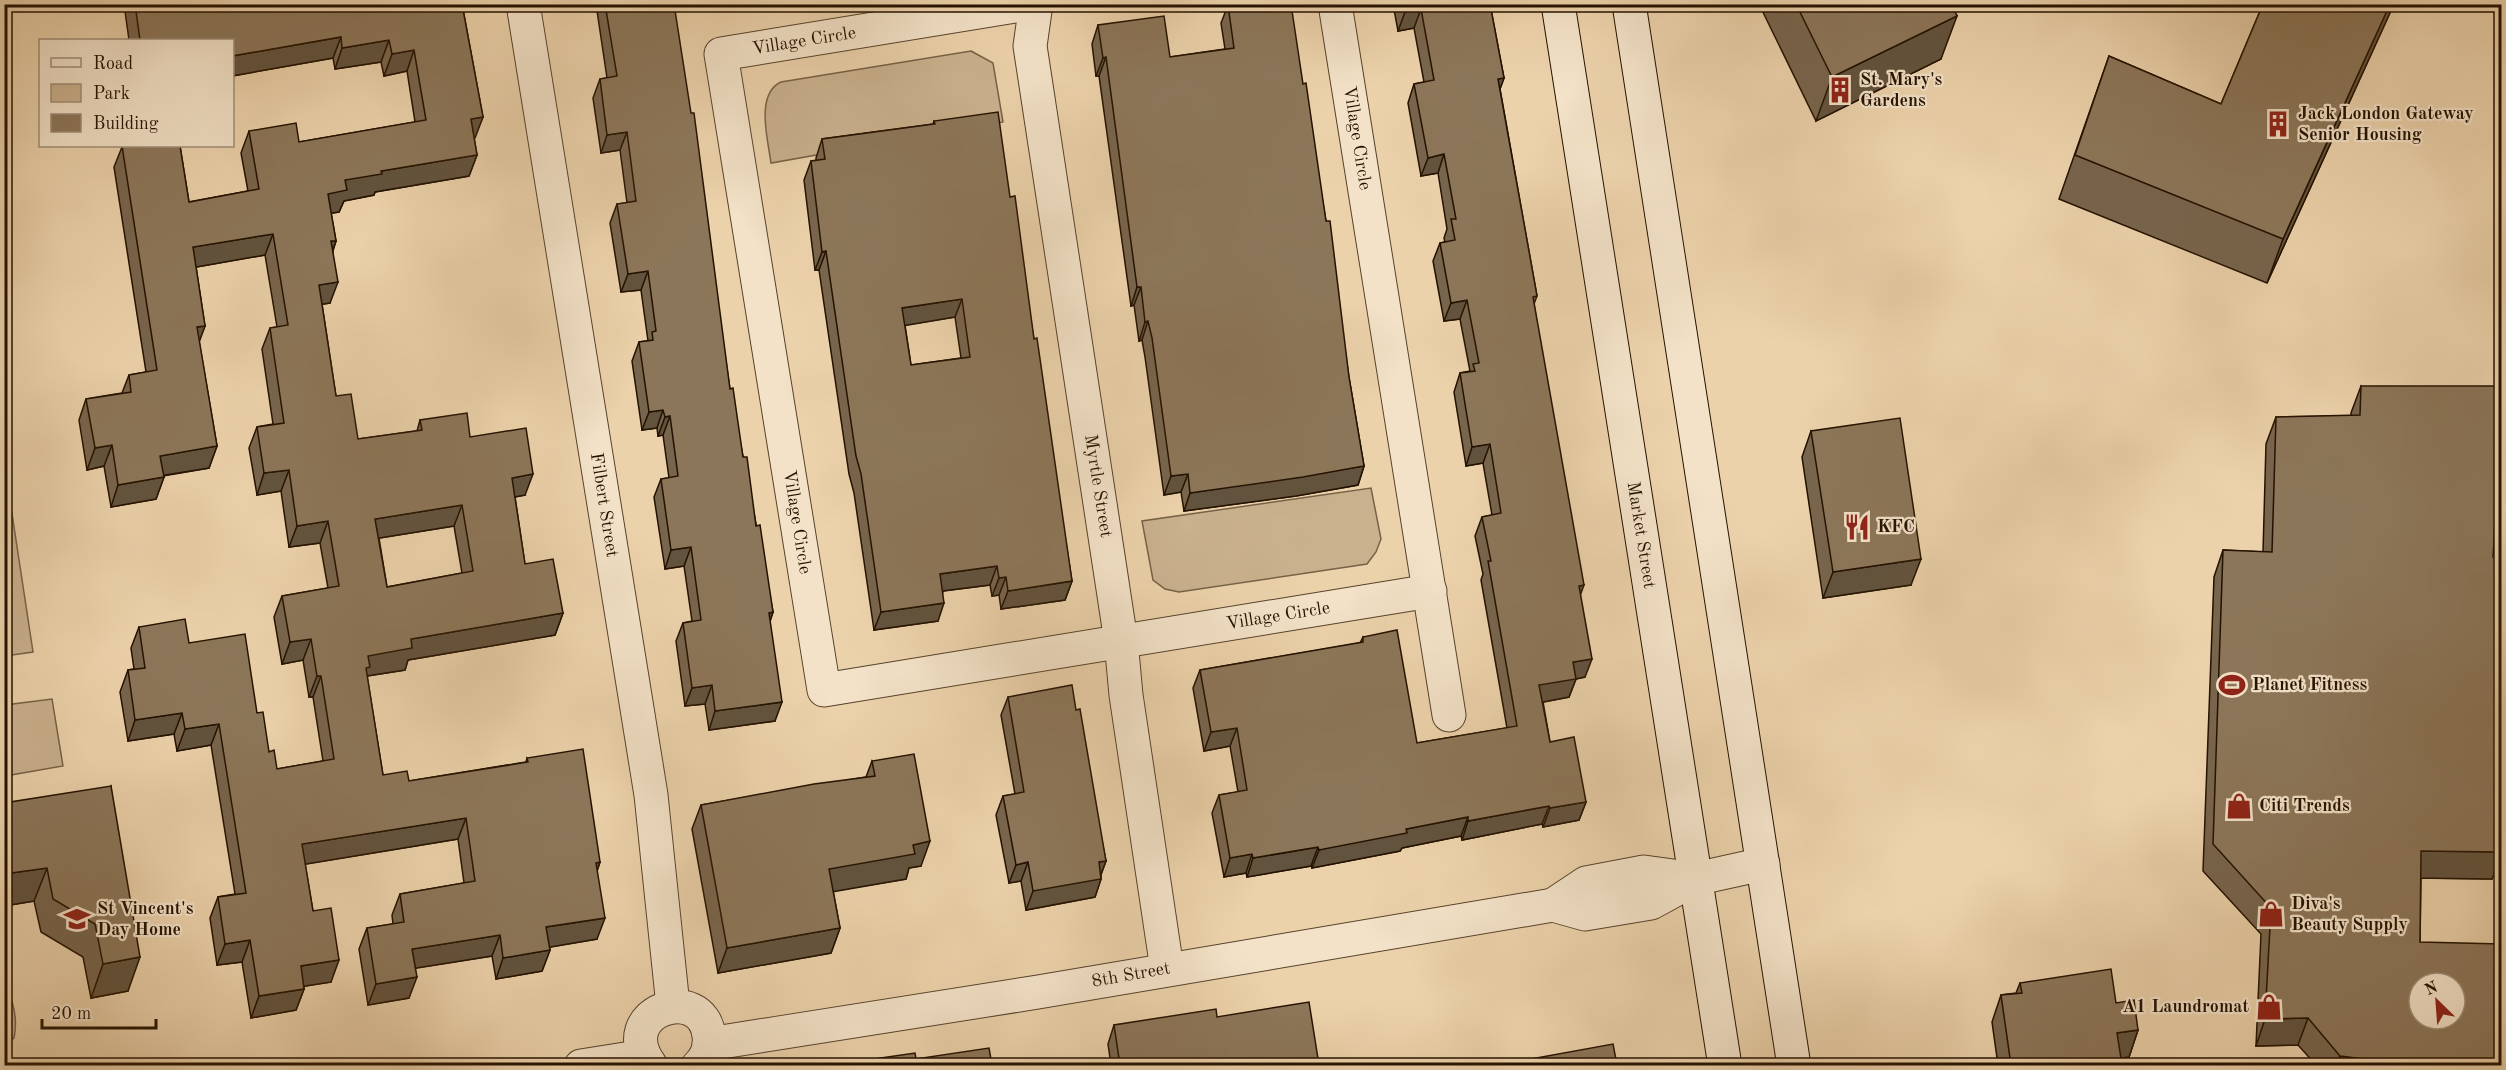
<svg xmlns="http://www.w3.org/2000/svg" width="2506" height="1070" font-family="'Old Standard TT',serif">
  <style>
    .green { fill: #cab18e; stroke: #776247; stroke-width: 1.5 }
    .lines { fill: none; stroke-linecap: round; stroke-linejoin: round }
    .street-casing { stroke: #56422b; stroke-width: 35 }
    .secondary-casing { stroke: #241200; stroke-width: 35 }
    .street { stroke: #f3e2c8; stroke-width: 33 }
    .secondary { stroke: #f3e2c8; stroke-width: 33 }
    .wall { fill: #78654d; stroke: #241200; stroke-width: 1.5; fill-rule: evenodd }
    .shaded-wall { fill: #62533e; stroke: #241200; stroke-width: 1.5 }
    .building { fill: #8c7659; stroke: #241200; stroke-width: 1.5; fill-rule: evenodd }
    .labels { text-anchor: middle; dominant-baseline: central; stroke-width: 4.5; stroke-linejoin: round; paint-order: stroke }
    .street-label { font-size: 18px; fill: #241200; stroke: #f3e2c8 }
    .poi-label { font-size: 18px; font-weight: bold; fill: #241200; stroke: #f3e2c8; text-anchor: start }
  </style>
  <rect width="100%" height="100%" fill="#ecd2ab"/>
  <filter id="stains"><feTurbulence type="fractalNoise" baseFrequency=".00333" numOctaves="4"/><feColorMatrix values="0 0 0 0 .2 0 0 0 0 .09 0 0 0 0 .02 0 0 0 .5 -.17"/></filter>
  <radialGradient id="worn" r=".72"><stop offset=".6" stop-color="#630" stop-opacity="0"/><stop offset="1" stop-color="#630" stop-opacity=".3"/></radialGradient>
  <g class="green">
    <path d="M971 51 993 63 1003 122 771 163C768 140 755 94 781 82Z"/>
    <polygon points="1371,488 1381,539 1376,552 1367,564 1179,592 1165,589 1153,580 1142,521"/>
    <polygon points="11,507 33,652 5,656 4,508"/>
    <polygon points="52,699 63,766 5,776 5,705"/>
    <path d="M4 984C14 1001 18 1018 14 1038L5 1045Z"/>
  </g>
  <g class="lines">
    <g class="street-casing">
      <g id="street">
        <polyline points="523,4 651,795 673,1006"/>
        <polyline points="1027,4 721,54 824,690 1430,591"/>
        <polyline points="1036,4 1030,46 1121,641 1126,695 1167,969"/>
        <polyline points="1335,4 1449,715"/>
        <polyline points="1553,905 1585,914 1651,903 1695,879 1763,864"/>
        <polyline points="709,1044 1038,992 1553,905 1586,883 1644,872 1695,879"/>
        <polyline points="581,1066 644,1056"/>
        <path d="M651 1066C610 1011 703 981 709 1036 711 1047 706 1058 698 1066"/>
      </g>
    </g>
    <g class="secondary-casing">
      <g id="secondary">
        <polyline points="1558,4 1725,1066"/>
        <polyline points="1629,4 1794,1066"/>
      </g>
    </g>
    <use href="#street" class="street"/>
    <use href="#secondary" class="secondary"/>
  </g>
  <g class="wall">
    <path d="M124 4H462L483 117 474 138 477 155 469 176 375 192 374 195 344 201 339 212 331 213 336 241 333 251 330 303 322 304 336 396 358 439 417 431 420 420 470 437 525 495 515 497 525 564 563 613 555 635 408 660 405 670 367 676 383 775 409 781 526 762 527 758 600 862 597 871V939L549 947 550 950 542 971 496 979 492 956 415 968 409 998 368 1005 359 949 367 928 393 924 392 915 400 894 464 883 458 839 305 864 313 911 331 982 304 986V989L296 1010 251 1018 242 962 217 965 210 918 218 897 235 894 211 745 177 751 174 734 128 741 120 692 128 670 134 669 131 648 139 627 189 643 257 713 269 752 277 769 323 761 313 697H309L303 660 282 664 274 617 282 596 328 588 320 543 289 547 281 491 257 495 249 448 257 427 273 424 262 349 270 328 277 327 265 255 196 267 205 326 199 341 217 446 209 468 163 476 164 477 156 499 111 507 104 466 87 470 79 420 86 399 122 393 129 375 146 372 114 167 122 147 121 146H180L189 202 248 191 241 153 249 131 299 142 415 122 407 71 384 76 381 62 335 69 333 58 232 76V40H129ZM454 526 462 573 387 587 379 538Z"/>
    <polygon points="596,4 695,4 674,8 730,389 773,612 770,621 775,721 709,730 705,704 685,706 676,641 683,623 692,621 684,566 665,569 654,497 661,479 669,478 663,435 658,436 657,428 642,430 632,361 639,342 648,341 641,290 621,292 610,223 617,204 627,203 620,150 601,153 593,98 600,79 607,78"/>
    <polygon points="1393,4 1490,4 1504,78 1500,89 1537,296 1534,304 1580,595 1585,677 1576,679 1569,697 1543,702 1550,742 1586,802 1579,820 1543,827 1542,824 1462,840 1461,836 1402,848 1400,851 1312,868 1311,866 1247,877 1246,873 1224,877 1212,813 1219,795 1238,792 1230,746 1204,751 1193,688 1200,670 1360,643 1363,637 1417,743 1507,728 1481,580 1483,574 1475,536 1482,517 1492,515 1483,463 1466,466 1454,392 1460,373 1470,371 1460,319 1444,321 1433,261 1440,243 1445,242 1444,238 1447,229 1438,173 1421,176 1408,103 1414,84 1424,82 1414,28 1398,31"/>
    <polygon points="1759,4 1952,4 1941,59 1816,121"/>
    <polygon points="2263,4 2394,4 2267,283 2059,199 2109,56 2221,104"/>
    <polygon points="1228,5 1303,84 1326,221 1349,377 1364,466 1358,485 1296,496 1184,511 1181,492 1164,495 1145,357 1142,340 1139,341 1134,305 1131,306 1099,76 1096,76 1092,44 1098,25 1170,57 1225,49 1221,23"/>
    <path d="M934 121 1010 197 1034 339 1072 581 1065 600 1001 609 999 595 992 596 990 585 943 591 938 621 874 630 854 493 849 474 819 270H815L804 180 811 161H816V158L822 139 933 124ZM955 317 961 358 911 365 905 325Z"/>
    <polygon points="2361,386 2493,557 2502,557 2502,854 2492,879 2421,878 2420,942 2502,1065 2316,1065 2298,1045 2256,1046 2261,934 2203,871 2214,577 2223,550 2263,552 2266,444 2276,417 2351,416 2351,413"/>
    <polygon points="1811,431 1911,585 1823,598 1802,457"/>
    <polygon points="1008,697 1076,710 1106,861 1101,875 1101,879 1095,897 1026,910 1021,881 1009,883 996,815 1003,796 1015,794 1001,715"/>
    <polygon points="872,761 921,866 909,868 906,879 833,891 840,928 831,953 718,973 692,829 701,805 866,777"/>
    <polygon points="111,786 128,991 91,998 83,957 41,932 34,901 4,906"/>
    <polygon points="2020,983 2138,1030 2129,1057 2121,1058 2122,1065 1998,1065 1992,1022 2001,995 2016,993"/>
    <polygon points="1217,1017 1319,1065 1111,1065 1108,1044 1114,1025"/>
  </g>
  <g class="shaded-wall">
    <polygon points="667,4 695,4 665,9"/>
    <polygon points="2390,4 2394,4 2267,283 2283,239"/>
    <polygon points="1421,9 1414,28 1398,31 1405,12"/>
    <polygon points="1957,16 1941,59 1816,121 1832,77"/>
    <polygon points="341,37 333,58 232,76 232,56"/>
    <polygon points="389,40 381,62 335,69 342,48"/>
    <polygon points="414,50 407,71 384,76 392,54"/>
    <polygon points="1106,57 1099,76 1096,76 1103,58"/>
    <polygon points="1504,78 1497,97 1498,79"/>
    <polygon points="483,117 475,138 463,140 471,119"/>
    <polygon points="627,132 620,150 601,153 607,135"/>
    <polygon points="1444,154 1438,173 1421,176 1428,158"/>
    <polygon points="477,155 469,176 375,192 374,195 344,201 339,212 320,215 328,194 345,180 381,171"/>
    <polygon points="273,234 265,255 185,269 193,247"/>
    <polygon points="331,241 336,241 328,263"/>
    <polygon points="826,251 819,270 815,270 822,252"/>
    <polygon points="648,271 641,290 621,292 628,274"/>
    <polygon points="338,282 330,303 311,306 319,285"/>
    <polygon points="1137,287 1141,287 1134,305 1131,306"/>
    <polygon points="962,299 955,317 896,327 902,308"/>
    <polygon points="1467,300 1460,319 1444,321 1451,303"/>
    <polygon points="1148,321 1142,340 1139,341 1145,322"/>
    <polygon points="205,326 197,348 197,327"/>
    <polygon points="11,369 5,388 4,388 4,370"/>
    <polygon points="663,410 657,428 642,430 649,412"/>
    <polygon points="670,416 663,435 658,436 665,417"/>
    <polygon points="1490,444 1483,463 1466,466 1472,447"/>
    <polygon points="112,445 104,466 87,470 95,448"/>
    <polygon points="217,446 209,468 153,477 160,456"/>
    <polygon points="1364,466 1358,485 1296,496 1184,511 1190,493"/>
    <polygon points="289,470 281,491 257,495 264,473"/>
    <polygon points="533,474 525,495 504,499 512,478"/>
    <polygon points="1188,474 1181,492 1164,495 1171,476"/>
    <polygon points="164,477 156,499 111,507 118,485"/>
    <polygon points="462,505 454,526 367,540 375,519"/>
    <polygon points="328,521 320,543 289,547 297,526"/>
    <polygon points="691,547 684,566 665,569 671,550"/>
    <polygon points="1921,559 1911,585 1823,598 1833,572"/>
    <polygon points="997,566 990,585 934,592 940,574"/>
    <polygon points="1006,577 999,595 992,596 999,578"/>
    <polygon points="1072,581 1065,600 1001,609 1008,591"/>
    <polygon points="1584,585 1577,604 1579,586"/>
    <polygon points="944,603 938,621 874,630 881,612"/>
    <polygon points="773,612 767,631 769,613"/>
    <polygon points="563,613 555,635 408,660 405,670 367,676 358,689 368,656 411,639"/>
    <polygon points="311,639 303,660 282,664 290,642"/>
    <polygon points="1592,659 1585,677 1576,679 1569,697 1533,704 1539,685 1573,662"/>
    <polygon points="317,676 321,676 313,697 309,697"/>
    <polygon points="712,685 705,704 685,706 692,688"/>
    <polygon points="782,702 775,721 709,730 715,711"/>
    <polygon points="182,713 174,734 128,741 135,720"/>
    <polygon points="219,724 211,745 177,751 185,729"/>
    <polygon points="1237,728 1230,746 1204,751 1211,732"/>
    <polygon points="1586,802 1579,820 1543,827 1550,808"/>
    <polygon points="1549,806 1542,824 1462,840 1468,821"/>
    <polygon points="1468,817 1461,836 1402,848 1400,851 1312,868 1319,850 1406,829"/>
    <polygon points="466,818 458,839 294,866 302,844"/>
    <polygon points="930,841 921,866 909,868 906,879 820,894 829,869 913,845"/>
    <polygon points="1318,847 1311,866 1247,877 1253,858"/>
    <polygon points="2421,851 2502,852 2502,854 2492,879 2411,878"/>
    <polygon points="1252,854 1246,873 1224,877 1230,858"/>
    <polygon points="1106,861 1099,879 1101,879 1095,897 1026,910 1033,891 1099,862"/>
    <polygon points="600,862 593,883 596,863"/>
    <polygon points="1028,862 1021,881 1009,883 1016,865"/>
    <polygon points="47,868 34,901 4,906 4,874"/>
    <polygon points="605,918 597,939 539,949 546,927"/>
    <polygon points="840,928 831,953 718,973 727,948"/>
    <polygon points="500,935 492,956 404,970 412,949"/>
    <polygon points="250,940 242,962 217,965 225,944"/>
    <polygon points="550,950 542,971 496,979 503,958"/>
    <polygon points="140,957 128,991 91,998 103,964"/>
    <polygon points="339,960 331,982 293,988 301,966"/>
    <polygon points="417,977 409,998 368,1005 376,984"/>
    <polygon points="304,989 296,1010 251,1018 259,996"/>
    <polygon points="2308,1018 2298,1045 2256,1046 2265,1019"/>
    <polygon points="2138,1030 2129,1057 2107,1060 2117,1033"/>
    <polygon points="2340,1056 2380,1061 2378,1065 2336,1065"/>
  </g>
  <g class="building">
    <path d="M135 4H462L483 117 471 119 477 155 381 171 382 174 345 180 347 190 328 194 336 241H331L338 282 319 285 336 396 351 394 358 439 422 430 420 420 467 413 470 437 526 428 533 474 512 478 525 564 553 559 563 613 411 639 412 648 368 656 370 667 366 668 383 775 407 771 409 781 528 762 527 758 583 749 600 862 596 863 605 918 546 927 550 950 503 958 500 935 412 949 417 977 376 984 367 928 404 922 400 894 475 881 466 818 302 844 313 911 331 908 339 960 301 966 304 989 259 996 250 940 225 944 218 897 246 893 219 724 185 729 182 713 135 720 128 670 145 668 139 627 185 619 189 643 245 634 257 713 263 712 269 752 274 750 277 769 334 759 321 676H317L311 639 290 642 282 596 339 586 328 521 297 526 289 470 264 473 257 427 284 423 270 328 288 325 273 234 193 247 205 326 197 327 217 446 160 456 164 477 118 485 112 445 95 448 86 399 131 392 129 375 157 370 122 146H180L189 202 259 189 249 131 296 123 299 142 426 120 414 50 392 54 389 40 342 48 341 37 232 56V40H140ZM462 505 473 571 387 587 375 519Z"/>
    <polygon points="605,4 674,4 691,113 694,113 730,389 733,388 743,457 747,457 756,526 760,525 773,612 769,613 782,702 715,711 712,685 692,688 683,623 701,620 691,547 671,550 661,479 678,476 670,416 665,417 663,410 649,412 639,342 653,340 652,332 656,331 648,271 628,274 617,204 636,201 627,132 607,135 600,79 617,76"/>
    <polygon points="1291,4 1303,84 1306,83 1326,221 1330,221 1349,377 1364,466 1303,477 1190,493 1188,474 1171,476 1152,338 1148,321 1145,322 1141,287 1137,287 1106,57 1103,58 1098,25 1164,16 1170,57 1234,48 1228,5"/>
    <polygon points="1403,4 1490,4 1504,78 1498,79 1537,296 1533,297 1584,585 1579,586 1592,659 1573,662 1576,679 1539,685 1550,742 1574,737 1586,802 1550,808 1549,806 1468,821 1468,817 1406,829 1407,833 1319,850 1318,847 1253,858 1252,854 1230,858 1219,795 1247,790 1237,728 1211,732 1200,670 1363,642 1363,637 1397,630 1417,743 1517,726 1488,561 1491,561 1482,517 1501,513 1490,444 1472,447 1460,373 1475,371 1473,364 1479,363 1467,300 1451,303 1440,243 1455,240 1451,219 1456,219 1444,154 1428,158 1414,84 1434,80 1421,9 1405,12"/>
    <polygon points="1796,4 1952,4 1957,16 1832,77"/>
    <polygon points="2263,4 2390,4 2283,239 2075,155 2109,56 2221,104"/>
    <path d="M998 112 1010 197 1015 196 1034 339 1037 338 1072 581 1008 591 1006 577 999 578 997 566 940 574 944 603 881 612 861 474 856 456 826 251 822 252 811 161 825 159 822 139 935 124 934 121ZM962 299 970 357 911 365 902 308Z"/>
    <polygon points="4,325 11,369 4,370"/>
    <path d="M2361 386H2502V422L2493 557H2502V696H2500L2502 852 2421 851 2420 942 2502 944V1065H2384L2380 1061 2340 1056 2308 1018 2265 1019 2271 908 2213 844 2223 550 2272 552 2276 417 2360 415ZM2419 983H2455V1019H2419Z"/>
    <polygon points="1900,418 1921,559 1833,572 1811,431"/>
    <polygon points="1072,685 1076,710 1080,709 1106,861 1099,862 1101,879 1033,891 1028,862 1016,865 1003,796 1024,792 1008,697"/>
    <polygon points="914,754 930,841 913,845 915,854 829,869 840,928 727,948 701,805 814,784 875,776 872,761"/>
    <polygon points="111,786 140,957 103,964 95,924 53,899 47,868 4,874 4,803"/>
    <polygon points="2111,969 2116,1003 2134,1000 2138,1030 2117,1033 2122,1065 2011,1065 2001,995 2022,993 2020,983"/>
    <polygon points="1309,1002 1319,1065 1120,1065 1114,1025 1216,1009 1217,1017"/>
    <polygon points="1613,1044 1617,1065 1504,1065 1504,1064"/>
    <polygon points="989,1048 992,1065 832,1065 915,1053 916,1059"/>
  </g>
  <defs>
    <g id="building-bare" transform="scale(2.07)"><path d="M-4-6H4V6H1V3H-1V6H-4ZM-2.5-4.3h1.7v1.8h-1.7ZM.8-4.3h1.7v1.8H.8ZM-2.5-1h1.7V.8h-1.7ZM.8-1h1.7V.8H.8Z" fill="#8f2418" stroke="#f3e2c8" stroke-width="2.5" paint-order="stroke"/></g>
    <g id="restaurant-bare" transform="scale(2.07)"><path d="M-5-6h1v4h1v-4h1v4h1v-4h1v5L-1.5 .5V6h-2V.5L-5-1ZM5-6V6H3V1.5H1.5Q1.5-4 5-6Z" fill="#8f2418" stroke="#f3e2c8" stroke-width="2.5" paint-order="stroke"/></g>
    <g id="stadium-bare" transform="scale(2.07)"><path d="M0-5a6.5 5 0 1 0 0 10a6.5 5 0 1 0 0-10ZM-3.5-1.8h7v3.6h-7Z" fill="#8f2418" stroke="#f3e2c8" stroke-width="2.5" paint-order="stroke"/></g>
    <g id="shop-bare" transform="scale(2.07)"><path d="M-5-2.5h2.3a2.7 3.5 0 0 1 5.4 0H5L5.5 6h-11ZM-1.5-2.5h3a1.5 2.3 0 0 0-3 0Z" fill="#8f2418" stroke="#f3e2c8" stroke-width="2.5" paint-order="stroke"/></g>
    <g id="school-bare" transform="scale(2.07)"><path d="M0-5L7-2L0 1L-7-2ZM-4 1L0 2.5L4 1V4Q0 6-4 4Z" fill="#8f2418" stroke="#f3e2c8" stroke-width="2.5" paint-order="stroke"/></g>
  </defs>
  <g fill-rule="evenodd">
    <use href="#building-bare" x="1840" y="90"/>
    <use href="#building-bare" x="2278" y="124"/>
    <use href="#restaurant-bare" x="1857" y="527"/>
    <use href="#stadium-bare" x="2232" y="685"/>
    <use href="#shop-bare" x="2239" y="806"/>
    <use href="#shop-bare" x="2271" y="914"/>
    <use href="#school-bare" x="77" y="919"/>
    <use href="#shop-bare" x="2269" y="1007"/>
  </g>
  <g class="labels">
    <g class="street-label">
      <text transform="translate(804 41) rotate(-9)">Village Circle</text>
      <text transform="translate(1357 138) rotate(81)">Village Circle</text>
      <text transform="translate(1098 486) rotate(81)">Myrtle Street</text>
      <text transform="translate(604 505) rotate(81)">Filbert Street</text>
      <text transform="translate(797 522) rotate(81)">Village Circle</text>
      <text transform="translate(1641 535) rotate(81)">Market Street</text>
      <text transform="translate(1278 616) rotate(-9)">Village Circle</text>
      <text transform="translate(1131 975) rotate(-10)">8th Street</text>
    </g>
    <g class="poi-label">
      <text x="1860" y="80">St. Mary's<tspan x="1860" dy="21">Gardens</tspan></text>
      <text x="2298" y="114">Jack London Gateway<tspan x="2298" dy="21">Senior Housing</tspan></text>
      <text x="1877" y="527">KFC</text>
      <text x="2252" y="685">Planet Fitness</text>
      <text x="2259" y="806">Citi Trends</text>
      <text x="2291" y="904">Diva's<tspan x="2291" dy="21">Beauty Supply</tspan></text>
      <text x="97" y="909">St Vincent's<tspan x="97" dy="21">Day Home</tspan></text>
      <text x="2249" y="1007" text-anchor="end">A1 Laundromat</text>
    </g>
  </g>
  <rect width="2506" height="1070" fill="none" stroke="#ecd2ab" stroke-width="24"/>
  <rect x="6" y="6" width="2494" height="1058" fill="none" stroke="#241200" stroke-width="3"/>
  <rect x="12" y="12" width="2482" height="1046" fill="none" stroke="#241200" stroke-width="1.5"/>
  <rect x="39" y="39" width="195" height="108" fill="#f3e2c8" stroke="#a08f78" stroke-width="1.5"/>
  <rect x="51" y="58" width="30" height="9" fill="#f3e2c8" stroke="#a08f78" stroke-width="1.5"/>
  <text x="93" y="69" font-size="18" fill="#241200">Road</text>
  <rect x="51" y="84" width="30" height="18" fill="#cab18e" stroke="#a08f78" stroke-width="1.5"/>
  <text x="93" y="99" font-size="18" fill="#241200">Park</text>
  <rect x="51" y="114" width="30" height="18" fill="#8c7659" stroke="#a08f78" stroke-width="1.5"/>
  <text x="93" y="129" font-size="18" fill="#241200">Building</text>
  <g transform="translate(2437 1001) rotate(335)"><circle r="28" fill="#f3e2c8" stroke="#a08f78" stroke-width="1.5"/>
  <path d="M0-4.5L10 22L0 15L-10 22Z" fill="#8f2418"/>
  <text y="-9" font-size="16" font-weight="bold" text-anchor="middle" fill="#241200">N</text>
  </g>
  <path d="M42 1019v9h114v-9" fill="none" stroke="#241200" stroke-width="3"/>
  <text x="51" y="1019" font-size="18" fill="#241200" stroke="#f3e2c8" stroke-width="4.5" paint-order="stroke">20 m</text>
  <rect width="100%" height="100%" filter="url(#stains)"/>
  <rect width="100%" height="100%" fill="url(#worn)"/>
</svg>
